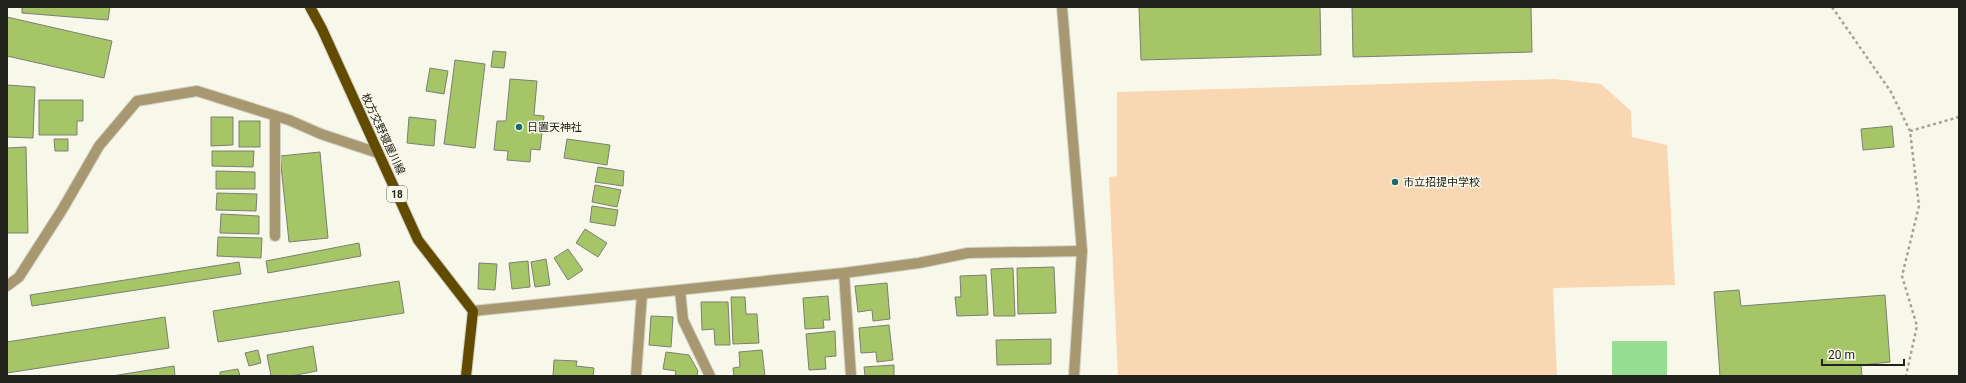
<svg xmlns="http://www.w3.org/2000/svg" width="1966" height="383" font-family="Roboto,'Noto Sans JP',sans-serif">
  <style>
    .green { fill: #f9d7b2 }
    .water { fill: #96de92 }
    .building { fill: #a5c566; stroke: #7b8074 }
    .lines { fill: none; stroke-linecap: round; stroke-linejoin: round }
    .service-casing { stroke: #d1d1c5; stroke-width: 12 }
    .minor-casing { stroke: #d1d1c5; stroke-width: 12 }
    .primary-casing { stroke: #d1d1c5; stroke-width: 12 }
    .path { stroke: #a3a399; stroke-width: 2.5; stroke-dasharray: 3 3; stroke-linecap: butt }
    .service { stroke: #a89871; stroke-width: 10 }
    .minor { stroke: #a89871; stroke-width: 10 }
    .primary { stroke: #624b01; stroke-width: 10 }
    .poi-dot { fill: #1d6a6c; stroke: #f8f8ea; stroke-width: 1.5 }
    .labels { text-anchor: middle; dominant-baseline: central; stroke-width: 3; stroke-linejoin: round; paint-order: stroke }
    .shield { fill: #f8f8ea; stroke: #62625a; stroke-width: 1 }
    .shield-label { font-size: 10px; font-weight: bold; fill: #22221d }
    .poi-label { font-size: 11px; fill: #22221d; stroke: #f8f8ea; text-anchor: start }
    .street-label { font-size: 11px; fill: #22221d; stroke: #f8f8ea }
  </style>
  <rect width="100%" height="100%" fill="#f8f8ea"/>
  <polygon class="green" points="1555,79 1601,84 1631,111 1632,137 1667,145 1675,285 1553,288 1557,376 1118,376 1109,177 1117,176 1117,92"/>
  <rect class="water" x="1612" y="341" width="55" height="35"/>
  <g class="building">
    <polygon points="22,7 110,7 108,20 22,13"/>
    <polygon points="1139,7 1320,7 1321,55 1141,60"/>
    <polygon points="1352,7 1531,7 1532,52 1353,57"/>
    <polygon points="7,17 112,41 104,78 7,56"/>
    <polygon points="493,51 506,52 504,68 491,67"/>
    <polygon points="455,60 485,64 475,148 444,144"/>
    <polygon points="430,68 448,71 444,94 426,91"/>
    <polygon points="510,79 537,81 534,115 544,116 540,150 531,149 530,162 507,160 508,151 494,150 497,121 506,121"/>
    <polygon points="7,85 35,87 33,138 7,137"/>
    <polygon points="39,100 83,100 83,121 77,121 77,135 39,135"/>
    <polygon points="211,117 233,117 233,145 211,146"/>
    <polygon points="409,117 436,120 434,146 407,143"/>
    <rect x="239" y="121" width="21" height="26"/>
    <polygon points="1892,126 1894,147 1863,150 1861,129"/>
    <polygon points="54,139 68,139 68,151 55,151"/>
    <polygon points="567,139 610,145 607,165 564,158"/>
    <polygon points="26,147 28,233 7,233 7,148"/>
    <polygon points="212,151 254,151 253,167 212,166"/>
    <polygon points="320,152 328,238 289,242 280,156"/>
    <polygon points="598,167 624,171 623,186 595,182"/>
    <polygon points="216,171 255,172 255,189 216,189"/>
    <polygon points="595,185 621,190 617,207 592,202"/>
    <polygon points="217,193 257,194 256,211 216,210"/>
    <polygon points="592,206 618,210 615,226 590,222"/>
    <polygon points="221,214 259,216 259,234 220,233"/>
    <polygon points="585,229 607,243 598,257 576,243"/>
    <polygon points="218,237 262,238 261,258 217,256"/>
    <polygon points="359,243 361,256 268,273 266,261"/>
    <polygon points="568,249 583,270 568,280 554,258"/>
    <polygon points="546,259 550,285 535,287 531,262"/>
    <polygon points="528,261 530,287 512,289 509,263"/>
    <polygon points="239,262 241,274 32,306 30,295"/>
    <polygon points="479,263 497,264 495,290 478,289"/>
    <polygon points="1054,267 1056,313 1018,314 1017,268"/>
    <polygon points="1013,268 1015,316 994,316 991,269"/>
    <polygon points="986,275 988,315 957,316 955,297 961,297 960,276"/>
    <polygon points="399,281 404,313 218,342 213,311"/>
    <polygon points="887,283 890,319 873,321 872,310 858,312 855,286"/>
    <polygon points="1739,290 1741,306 1885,295 1890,362 1861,365 1862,376 1720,376 1714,292"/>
    <polygon points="828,296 830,320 823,320 824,328 805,329 803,298"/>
    <polygon points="731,297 745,297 746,314 757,314 759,343 733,344"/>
    <polygon points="701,302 728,302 730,345 715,345 714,329 702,330"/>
    <polygon points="651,316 673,317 671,347 649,345"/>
    <polygon points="165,317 169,348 7,373 7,342"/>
    <polygon points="889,325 893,360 877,362 876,352 861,353 859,328"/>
    <polygon points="835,331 836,356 825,357 826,369 809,370 806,334"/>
    <polygon points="1051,339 1051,364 997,365 996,340"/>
    <polygon points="313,346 317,371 291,376 271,376 267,355"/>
    <polygon points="258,350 261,363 249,366 245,353"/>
    <polygon points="762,350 765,376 734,376 733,368 740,367 739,352"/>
    <polygon points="666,352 689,355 698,371 697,376 675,376 676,371 663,369"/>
    <polygon points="554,360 577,361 576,366 594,368 593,376 553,376"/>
    <polygon points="894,365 894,376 865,376 864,367"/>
    <polygon points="174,366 175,376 112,376"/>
    <polygon points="238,369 240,376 220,376 220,372"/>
  </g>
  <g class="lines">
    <g class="service-casing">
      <g id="service">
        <polyline points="275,116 275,236"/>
        <polyline points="680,290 683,320 710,376"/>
        <polyline points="636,376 642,294"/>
      </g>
    </g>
    <g class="minor-casing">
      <g id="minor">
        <polyline points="1062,7 1082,251 1074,376"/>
        <polyline points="844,273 851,376"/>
        <polyline points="7,286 19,277 62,210 99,146 137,101 197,91 289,120 321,134 378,153"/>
        <polyline points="473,311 844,273 919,263 968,253 1082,251"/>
      </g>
    </g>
    <g class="primary-casing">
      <polyline id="primary" points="310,7 322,29 418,240 473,311 466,376"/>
    </g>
    <g class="path">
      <polyline points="1832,7 1891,92 1910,131 1919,206 1902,276 1917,326 1906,376"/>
      <polyline points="1910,131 1959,117"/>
    </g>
    <use href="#service" class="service"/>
    <use href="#minor" class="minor"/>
    <use href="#primary" class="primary"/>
  </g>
  <g class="poi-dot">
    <circle cx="519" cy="127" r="4"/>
    <circle cx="1395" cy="182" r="4"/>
  </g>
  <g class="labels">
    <rect class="shield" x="387" y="186" width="20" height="16" rx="3"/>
    <g class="shield-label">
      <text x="397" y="194">18</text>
    </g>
    <g class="poi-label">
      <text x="527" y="127">日置天神社</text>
      <text x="1403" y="182">市立招提中学校</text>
    </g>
    <g class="street-label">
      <text transform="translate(383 134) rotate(65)">枚方交野寝屋川線</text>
    </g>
  </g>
  <rect width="1966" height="383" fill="none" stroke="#22221d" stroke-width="16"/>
  <path d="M1822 359v6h82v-6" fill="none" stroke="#22221d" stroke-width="2"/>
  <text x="1828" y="359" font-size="12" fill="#22221d" stroke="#f8f8ea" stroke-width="3" paint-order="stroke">20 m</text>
</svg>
